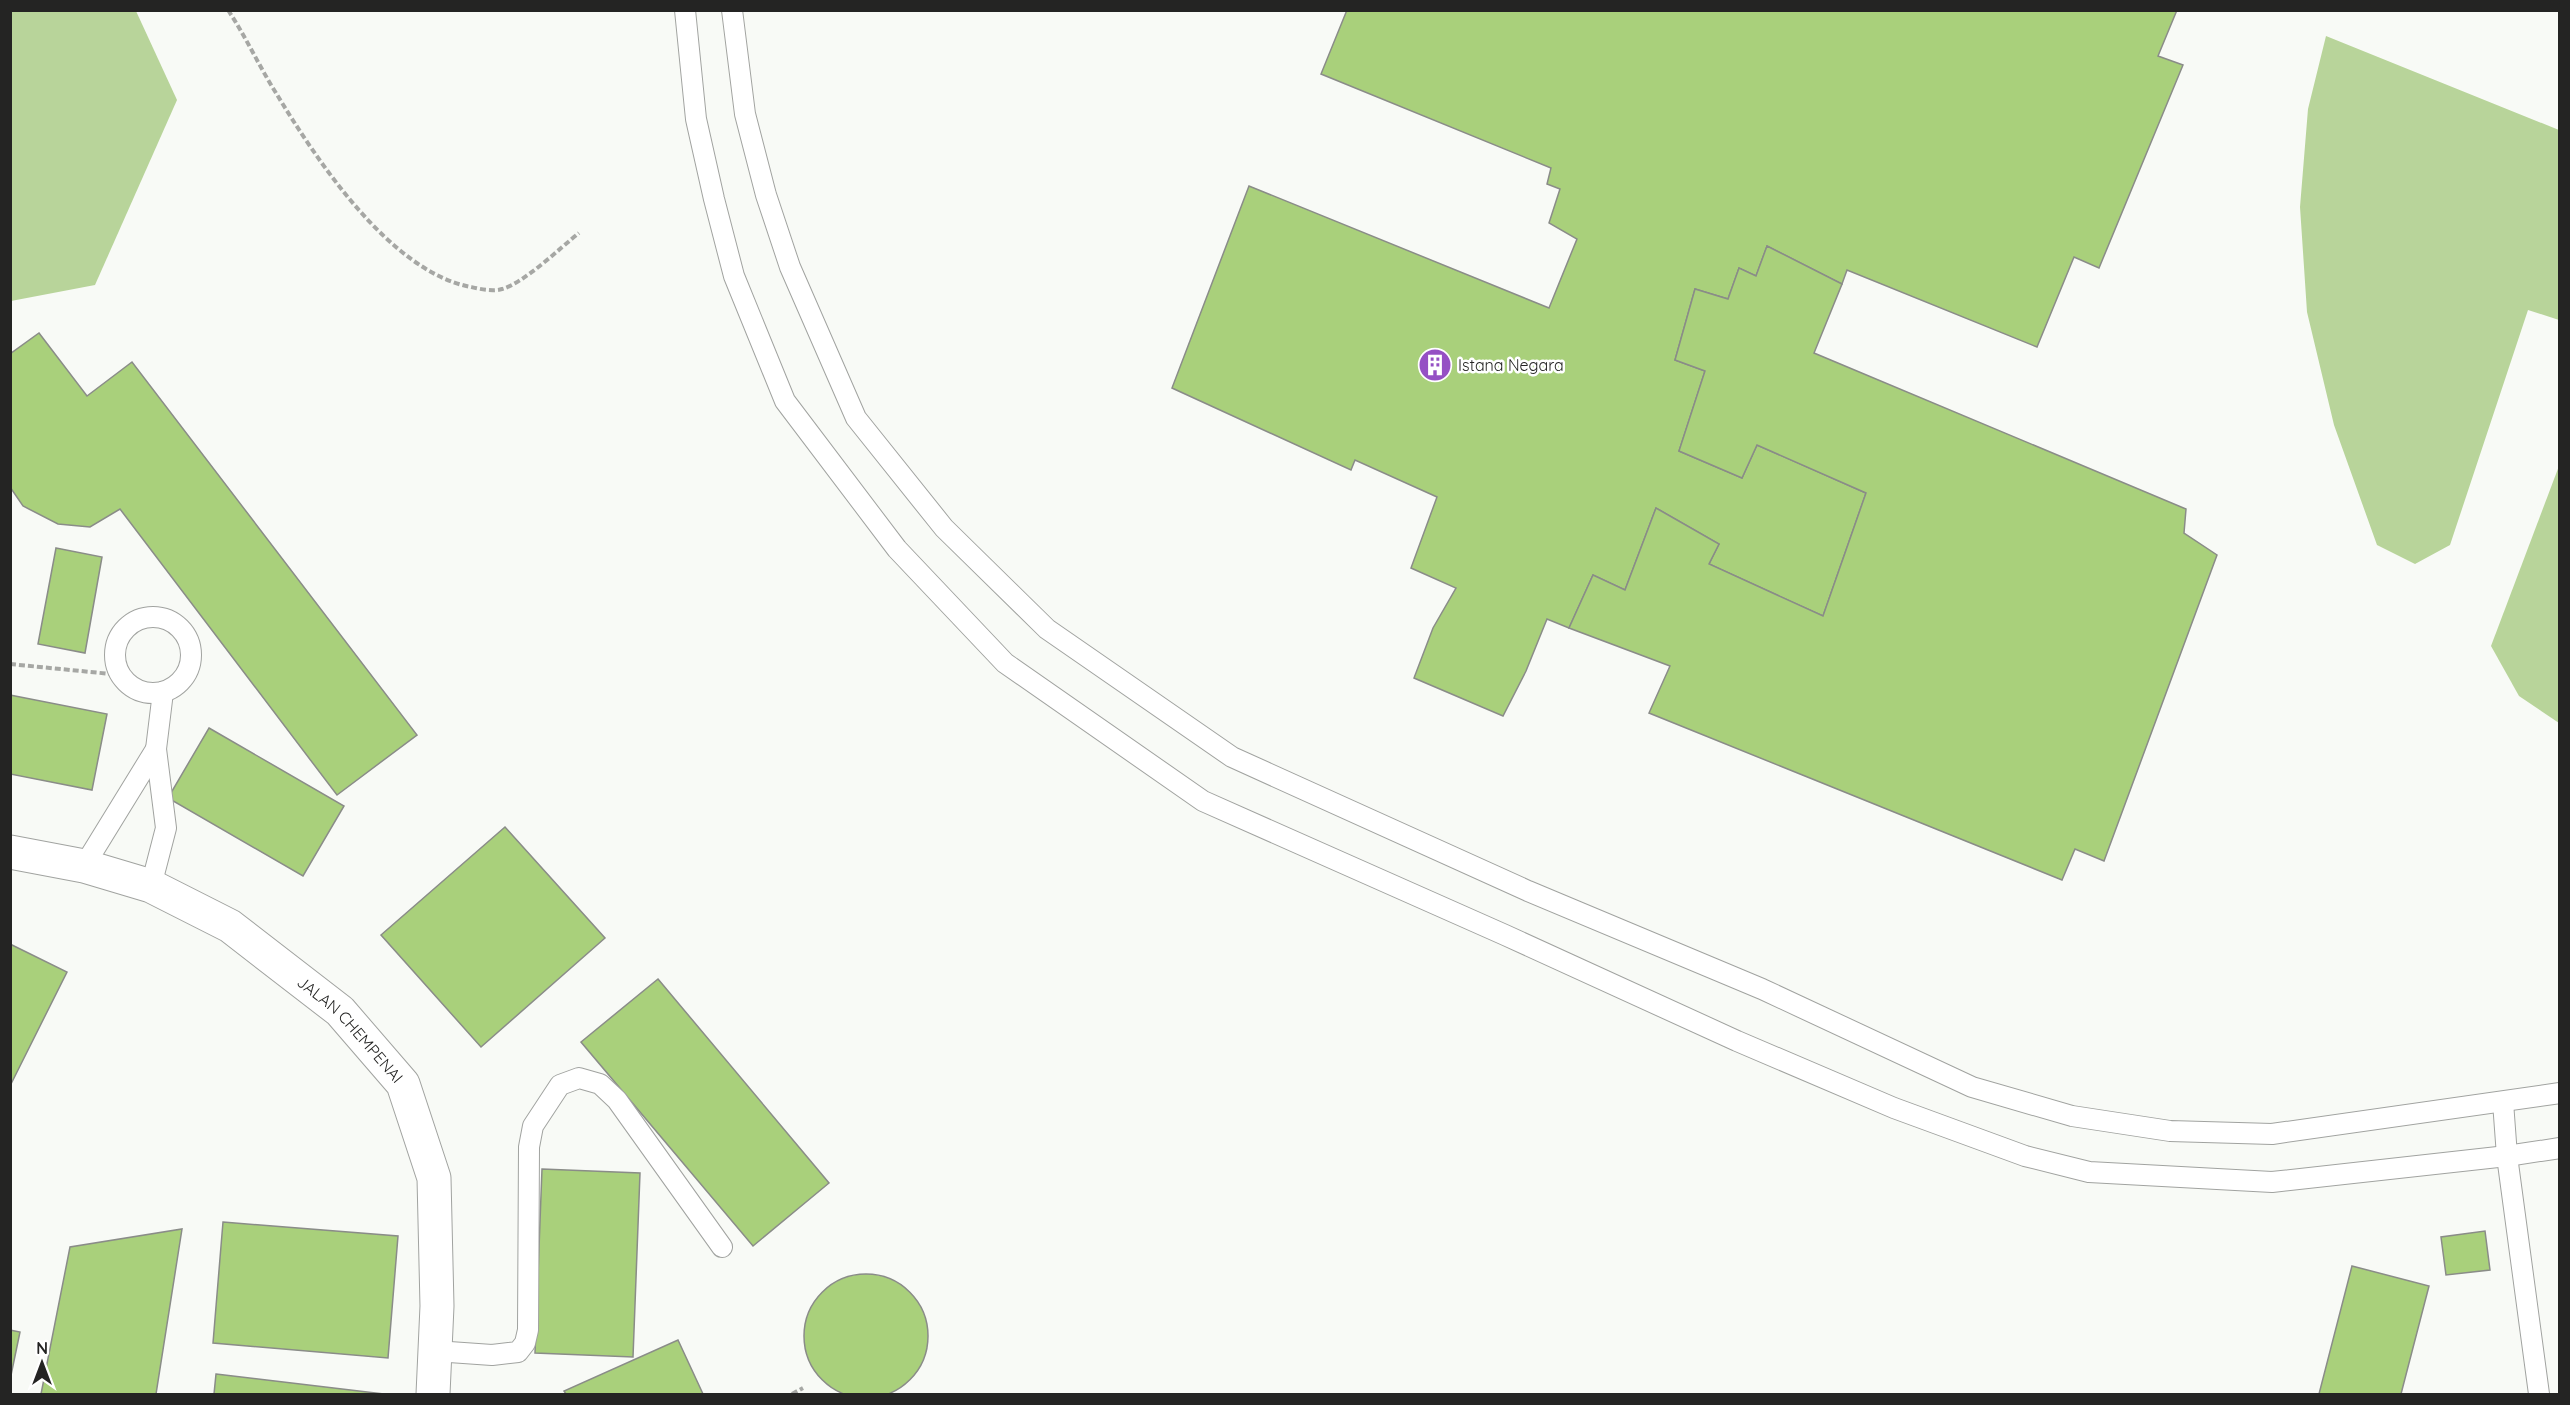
<svg xmlns="http://www.w3.org/2000/svg" width="2570" height="1405" font-family="Quicksand,sans-serif">
  <style>
    .green { fill: #b8d49a }
    .building { fill: #a9d07b; stroke: #8a8c88; stroke-width: 1.5 }
    .lines { fill: none; stroke-linecap: round; stroke-linejoin: round }
    .service-casing { stroke: #a1a3a0; stroke-width: 22 }
    .minor-casing { stroke: #a1a3a0; stroke-width: 35 }
    .path { stroke: #a6a7a4; stroke-width: 4; stroke-dasharray: 6 3; stroke-linecap: butt }
    .service { stroke: #fff; stroke-width: 20 }
    .minor { stroke: #fff; stroke-width: 33 }
    .labels { text-anchor: middle; dominant-baseline: central; stroke-width: 5; stroke-linejoin: round; paint-order: stroke }
    .poi-label { font-size: 16px; fill: #242423; stroke: #fff; text-anchor: start }
    .street-label { font-size: 16px; fill: #242423; stroke: #fff }
  </style>
  <rect width="100%" height="100%" fill="#f8faf6"/>
  <g class="green">
    <polygon points="11,10 136,11 177,100 95,285 11,301"/>
    <polygon points="2326,36 2559,130 2559,320 2528,310 2450,545 2415,564 2377,545 2334,425 2307,312 2300,207 2308,109"/>
    <polygon points="2559,466 2560,723 2559,723 2519,696 2491,646"/>
  </g>
  <g class="building">
    <polygon points="1347,10 2177,10 2158,56 2183,65 2099,268 2074,257 2037,347 1847,270 1842,284 1767,246 1756,276 1739,268 1728,299 1695,289 1675,360 1705,371 1679,451 1742,478 1757,445 1866,493 1823,616 1709,564 1719,544 1656,508 1625,590 1593,575 1569,628 1547,619 1526,671 1503,716 1414,678 1433,628 1456,588 1411,568 1437,497 1355,460 1351,470 1172,388 1249,186 1549,308 1577,239 1549,223 1560,189 1547,184 1551,168 1321,74"/>
    <polygon points="1767,246 1842,284 1814,353 2186,509 2184,533 2217,555 2104,861 2075,849 2062,880 1649,713 1670,666 1569,628 1593,575 1625,590 1656,508 1719,544 1709,564 1823,616 1866,493 1757,445 1742,478 1679,451 1705,371 1675,360 1695,289 1728,299 1739,268 1756,276"/>
    <polygon points="39,333 87,396 132,362 417,735 337,795 120,509 90,527 58,524 23,506 10,487 10,354"/>
    <polygon points="56,548 102,557 85,653 38,644"/>
    <polygon points="10,695 107,714 92,790 10,774"/>
    <polygon points="209,728 344,806 303,876 168,798"/>
    <polygon points="505,827 605,938 481,1047 381,935"/>
    <polygon points="10,944 67,972 10,1086"/>
    <polygon points="658,979 829,1183 753,1246 581,1042"/>
    <polygon points="542,1169 640,1173 633,1357 535,1353"/>
    <polygon points="223,1222 398,1236 388,1358 213,1343"/>
    <polygon points="182,1229 156,1394 41,1394 70,1247"/>
    <polygon points="2485,1231 2490,1270 2446,1275 2441,1237"/>
    <polygon points="2352,1266 2429,1286 2401,1394 2319,1394"/>
    <circle cx="866" cy="1336" r="62"/>
    <polygon points="10,1330 20,1332 10,1380"/>
    <polygon points="678,1340 703,1394 566,1394 564,1391"/>
    <polygon points="216,1374 384,1394 214,1394"/>
  </g>
  <g class="lines">
    <g class="service-casing">
      <g id="service">
        <polyline points="685,10 696,119 714,199 734,276 785,401 897,549 1005,663 1203,801 1505,935 1737,1041 1894,1108 2025,1156 2089,1172 2272,1182 2507,1156 2560,1148"/>
        <polyline points="732,10 745,114 766,195 790,267 856,418 944,528 1047,629 1232,757 1528,891 1762,989 1972,1087 2072,1116 2170,1131 2272,1134 2560,1093"/>
        <circle cx="153" cy="655" r="38"/>
        <polyline points="84,866 156,749"/>
        <polyline points="151,886 166,828 156,749 163,692"/>
        <polyline points="2503,1102 2507,1156 2539,1394"/>
        <polyline points="435,1351 492,1355 518,1352 525,1343 528,1330 529,1147 533,1126 560,1085 579,1078 600,1084 617,1100 722,1247"/>
      </g>
    </g>
    <g class="minor-casing">
      <g id="minor">
        <path id="s1" d="M10 852 84 866 151 886 230 926 340 1011 403 1084 434 1178 437 1306 433 1394"/>
      </g>
    </g>
    <g class="path">
      <path d="M228 10C246 37 259 66 276 93 316 159 390 272 471 287 480 289 493 292 502 289 524 283 560 248 579 233"/>
      <polyline points="10,664 121,675"/>
      <polyline points="792,1394 803,1388"/>
    </g>
    <use href="#service" class="service"/>
    <use href="#minor" class="minor"/>
  </g>
  <defs>
    <g id="building-disc" transform="scale(1.725)"><circle r="9.5" fill="#9550c4" stroke="#fff"/><path d="M-4-6H4V6H1V3H-1V6H-4ZM-2.5-4.3h1.7v1.8h-1.7ZM.8-4.3h1.7v1.8H.8ZM-2.5-1h1.7V.8h-1.7ZM.8-1h1.7V.8H.8Z" fill="#fff"/></g>
  </defs>
  <g fill-rule="evenodd">
    <use href="#building-disc" x="1435" y="365"/>
  </g>
  <g class="labels">
    <g class="poi-label">
      <text x="1458" y="365">Istana Negara</text>
    </g>
    <g class="street-label">
      <text stroke="none"><textPath href="#s1" startOffset="393">JALAN CHEMPENAI</textPath></text>
    </g>
  </g>
  <rect width="2570" height="1405" fill="none" stroke="#242423" stroke-width="24"/>
  <g transform="translate(42 1363)" stroke="#ffffff" stroke-width="4.5" paint-order="stroke">
  <path d="M0-4.5L10 22L0 15L-10 22Z" fill="#242423"/>
  <text y="-9" font-size="16" font-weight="bold" text-anchor="middle" fill="#242423">N</text>
  </g>
</svg>
